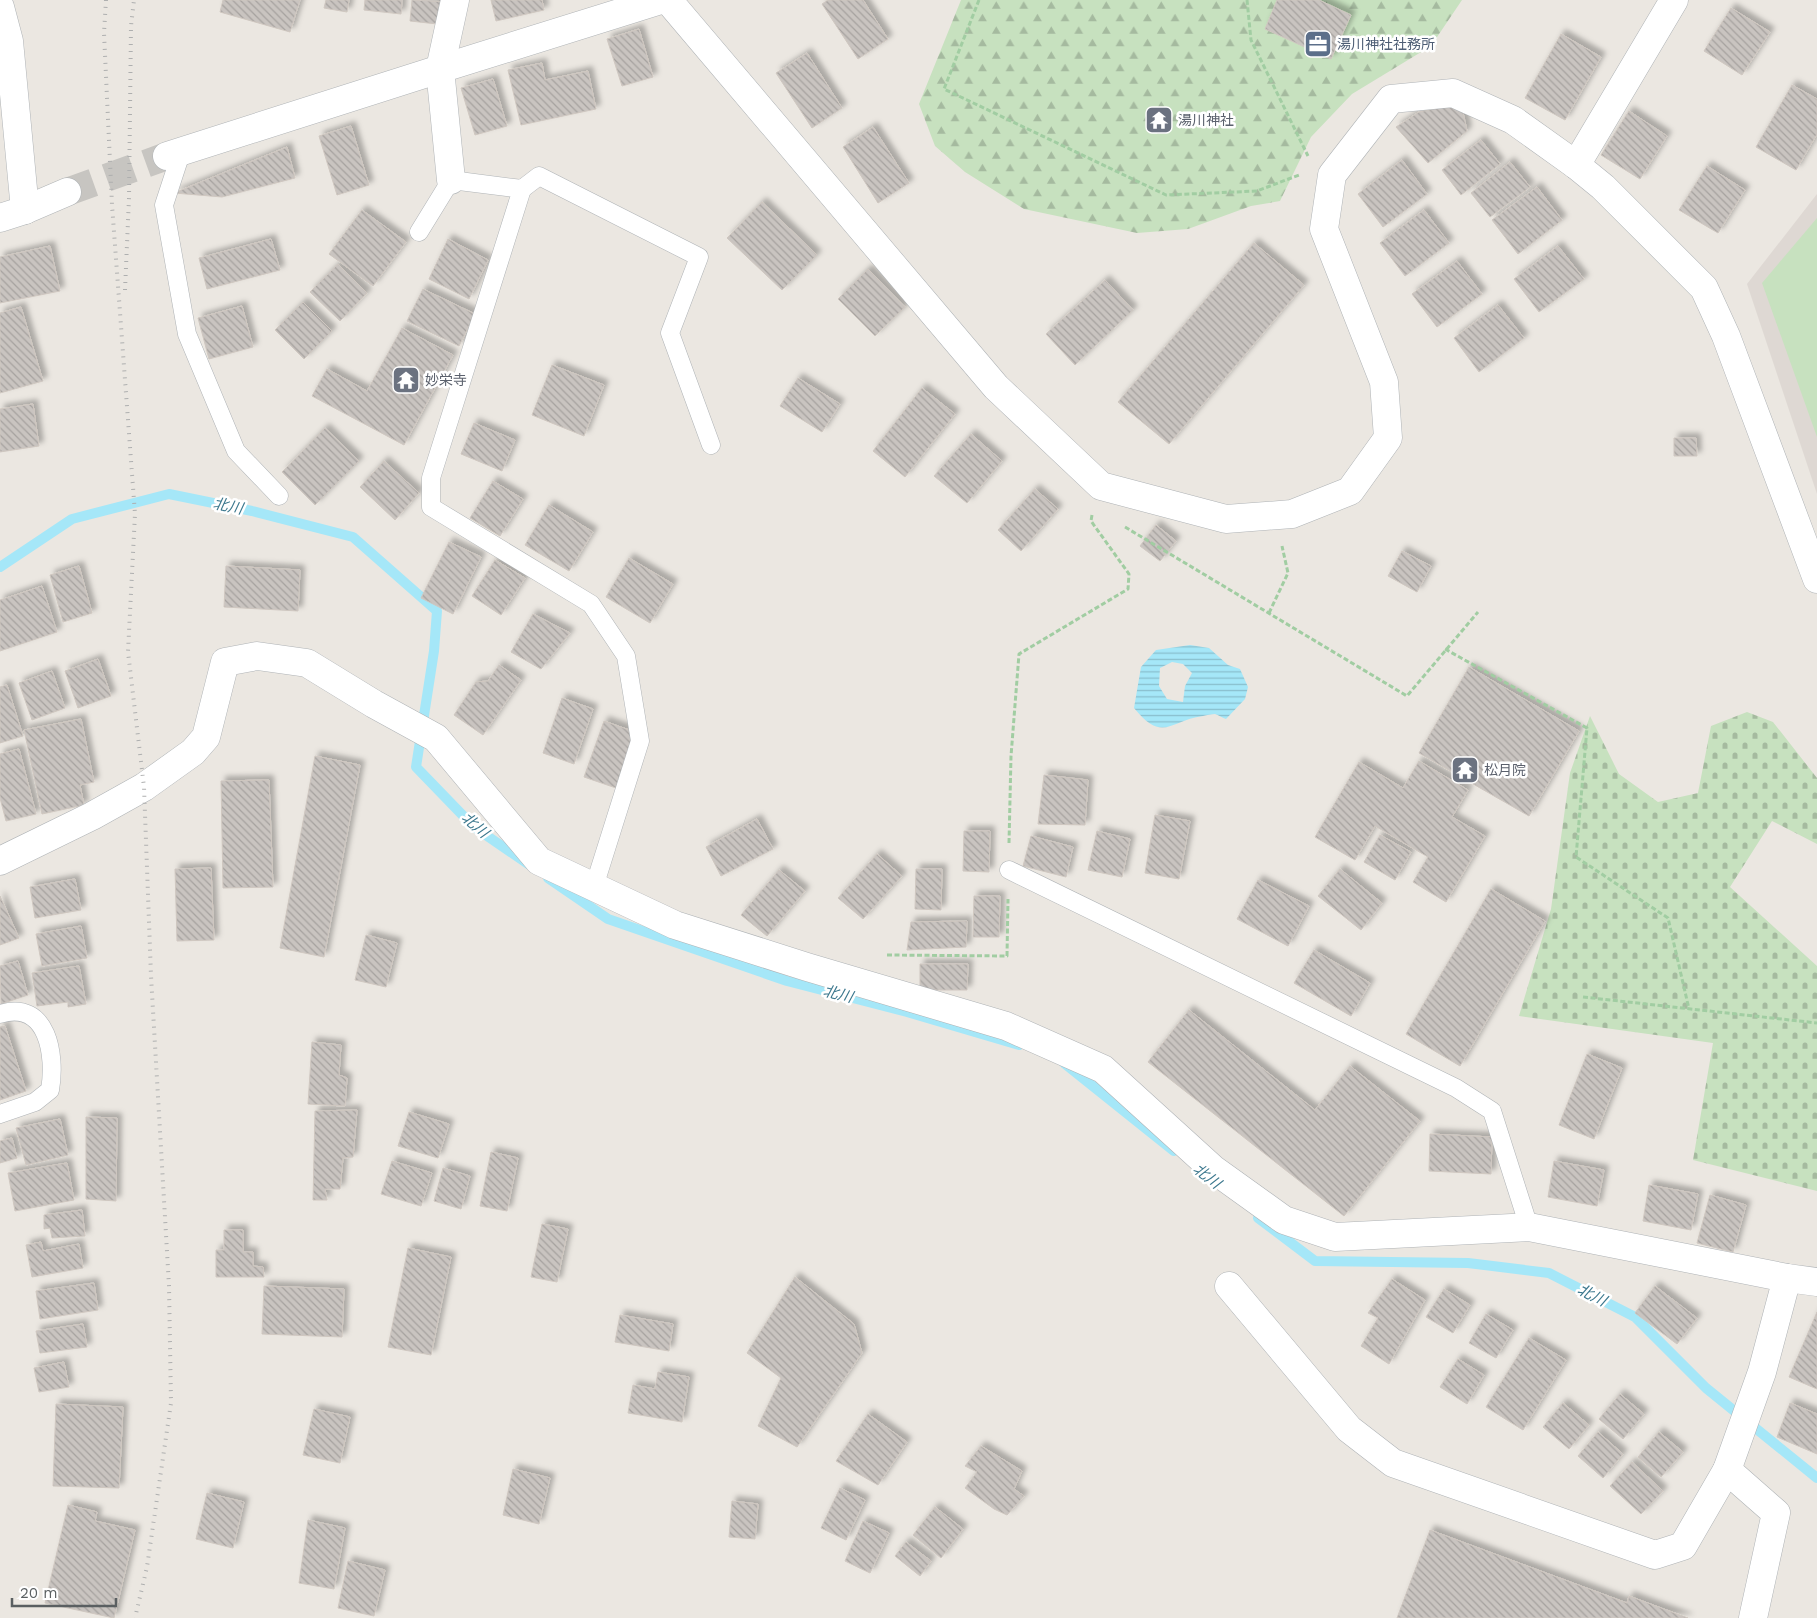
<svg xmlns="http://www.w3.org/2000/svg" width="1817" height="1618" font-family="'Work Sans','Noto Sans JP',sans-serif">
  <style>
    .education { fill: #ded8d3 }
    .forest { fill: url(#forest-firs) }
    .cemetery { fill: url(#cemetery-stones) }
    .pitch { fill: #c7e1bf }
    .water { fill: url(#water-rules); fill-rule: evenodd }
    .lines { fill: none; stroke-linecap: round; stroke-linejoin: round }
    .stream { stroke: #a5e7f8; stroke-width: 10 }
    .building { fill: url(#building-back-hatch); stroke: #cfc7c0; filter: url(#shadow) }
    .street-tunnel { stroke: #c7c5c1; stroke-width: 28; stroke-dasharray: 28 14; stroke-linecap: butt }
    .lane-casing { stroke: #afb3b6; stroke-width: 19 }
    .street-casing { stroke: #afb3b6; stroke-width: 29 }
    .path { stroke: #a1cda2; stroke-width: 3; stroke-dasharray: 5 2.5; stroke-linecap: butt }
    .lane { stroke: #fff; stroke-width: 18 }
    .street { stroke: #fff; stroke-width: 28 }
    .rail { stroke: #aeafaf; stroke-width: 4; stroke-dasharray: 1 6; stroke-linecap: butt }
    .labels { text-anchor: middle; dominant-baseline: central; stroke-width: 5; stroke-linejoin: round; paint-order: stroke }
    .service-label { font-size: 14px; fill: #4e5e75; stroke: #fff; text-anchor: start }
    .worship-label { font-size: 14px; fill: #5b616d; stroke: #fff; text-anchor: start }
    .water-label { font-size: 15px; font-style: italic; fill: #3c788e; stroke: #fff }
  </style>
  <defs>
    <pattern id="forest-firs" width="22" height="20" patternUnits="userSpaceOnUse" patternTransform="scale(1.25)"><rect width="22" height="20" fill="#c7e1bf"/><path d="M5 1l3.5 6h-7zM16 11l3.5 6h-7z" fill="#a5ba9f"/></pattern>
    <pattern id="cemetery-stones" width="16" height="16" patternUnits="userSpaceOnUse" patternTransform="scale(1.25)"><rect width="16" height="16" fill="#c7e1bf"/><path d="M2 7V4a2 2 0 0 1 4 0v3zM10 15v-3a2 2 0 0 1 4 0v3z" fill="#a5ba9f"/></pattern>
    <pattern id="water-rules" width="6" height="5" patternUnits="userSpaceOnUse" patternTransform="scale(1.25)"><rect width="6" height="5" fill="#a5e7f8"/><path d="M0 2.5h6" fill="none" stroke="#89becc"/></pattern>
    <pattern id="building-back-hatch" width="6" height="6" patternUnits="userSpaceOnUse" patternTransform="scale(1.25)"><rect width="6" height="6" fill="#c9c4c0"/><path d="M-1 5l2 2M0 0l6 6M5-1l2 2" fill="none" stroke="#a6a29f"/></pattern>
    <filter id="shadow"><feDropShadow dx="4.5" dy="-4.5" stdDeviation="2.5" flood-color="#0004"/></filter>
  </defs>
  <rect width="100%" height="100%" fill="#ebe7e1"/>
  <polygon class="education" points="1817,194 1817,494 1747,284"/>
  <polygon class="forest" points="961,0 1462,0 1431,46 1352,94 1311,137 1280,201 1251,206 1188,229 1137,233 1024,209 965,172 935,146 919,104"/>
  <polygon class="cemetery" points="1747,712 1773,722 1817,778 1817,844 1772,821 1730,887 1817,966 1817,1191 1693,1160 1713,1043 1519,1016 1551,909 1570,773 1590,716 1619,774 1658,802 1698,793 1711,726"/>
  <polygon class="pitch" points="1817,218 1817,437 1762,283"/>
  <path class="water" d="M1190 645 1209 648 1228 665 1240 669 1248 687 1245 699 1226 719C1223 718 1218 715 1215 714 1212 714 1207 715 1203 716 1170 720 1163 744 1134 708L1141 667 1156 650ZM1172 662 1183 664 1192 673 1185 686 1183 702 1167 699 1159 686 1160 668Z"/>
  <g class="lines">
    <g class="stream">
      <polyline points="0,567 72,519 169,494 252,511 353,537 437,611 434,651 416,767 474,827 528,864"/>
      <polyline points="548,878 608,919 787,981 907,1012 1019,1045"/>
      <polyline points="1064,1063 1174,1151"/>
      <polyline points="1258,1218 1315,1261 1468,1263 1549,1273 1635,1317 1706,1388 1817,1478"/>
    </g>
  </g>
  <g class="building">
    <polygon points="223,0 300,0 290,32 220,12"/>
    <polygon points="326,0 349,0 347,12 324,8"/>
    <polygon points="365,0 402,0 401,14 364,10"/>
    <polygon points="412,0 448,2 446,25 410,21"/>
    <polygon points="491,0 542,0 544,10 496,21"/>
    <polygon points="828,0 863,0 888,39 858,59 822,4"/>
    <polygon points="1277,0 1319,0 1351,15 1331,59 1265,29"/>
    <polygon points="1731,8 1770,32 1742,75 1704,51"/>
    <polygon points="639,29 653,77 622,86 607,39"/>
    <polygon points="1561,34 1601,57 1565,120 1525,98"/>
    <polygon points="807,53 842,108 812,128 776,73"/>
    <polygon points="542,63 545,80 588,71 596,109 521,125 508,70"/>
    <polygon points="493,79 507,126 475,135 461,88"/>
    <polygon points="1792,85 1817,99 1817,134 1796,170 1756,147"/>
    <polygon points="1461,103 1467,131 1428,163 1396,127 1419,112"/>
    <polygon points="1629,111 1667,136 1640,179 1601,155"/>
    <polygon points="351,126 369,185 337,195 319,136"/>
    <polygon points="873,127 909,183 878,203 843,147"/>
    <polygon points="1481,140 1500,164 1461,195 1442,170"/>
    <polygon points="287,147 295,178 222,197 174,193"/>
    <polygon points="1402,160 1427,194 1383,227 1358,194"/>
    <polygon points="1510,162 1530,187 1490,217 1471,193"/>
    <polygon points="1707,166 1745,190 1718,233 1679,210"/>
    <polygon points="1537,187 1562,220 1518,254 1492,220"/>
    <polygon points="762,202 817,255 782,290 727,238"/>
    <polygon points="362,210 406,242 373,286 329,254"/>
    <polygon points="1424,210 1449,243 1405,276 1380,243"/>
    <polygon points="271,239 280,270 207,289 199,258"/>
    <polygon points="448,239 488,260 469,299 429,279"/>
    <polygon points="1254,243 1304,285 1169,444 1118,402"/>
    <polygon points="50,246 60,291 0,303 0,257"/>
    <polygon points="1558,246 1584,279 1539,312 1514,279"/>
    <polygon points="1457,261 1482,294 1437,327 1412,294"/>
    <polygon points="338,264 367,293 340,321 310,292"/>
    <polygon points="868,269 905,307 875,336 838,299"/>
    <polygon points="1105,280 1133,310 1075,365 1046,334"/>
    <polygon points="423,289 475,314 459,346 407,321"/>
    <polygon points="303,302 332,331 304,359 275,330"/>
    <polygon points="1498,305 1524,338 1479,372 1454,338"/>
    <polygon points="242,306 253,347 209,359 198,318"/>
    <polygon points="21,307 43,381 0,393 0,313"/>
    <polygon points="402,328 453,355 404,445 312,396 327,369 367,391"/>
    <polygon points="552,365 604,385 584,436 532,415"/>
    <polygon points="798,378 840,404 822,432 780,406"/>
    <polygon points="922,388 955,414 905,477 873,451"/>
    <polygon points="33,404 39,446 0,452 0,409"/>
    <polygon points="474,423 515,440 502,471 461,454"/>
    <polygon points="325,428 359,461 315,505 282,472"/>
    <polygon points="971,434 1002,461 967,503 934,476"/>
    <polygon points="1674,438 1696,438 1697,456 1674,456"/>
    <polygon points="384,461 419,493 395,520 360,487"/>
    <polygon points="493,481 523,499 500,536 470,518"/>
    <polygon points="1035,489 1058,509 1021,551 998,530"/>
    <polygon points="549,505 593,532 569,571 525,545"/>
    <polygon points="1156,525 1176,541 1160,561 1140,546"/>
    <polygon points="449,542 481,557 453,614 421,598"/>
    <polygon points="1402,551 1431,566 1417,592 1388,576"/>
    <polygon points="629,558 673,584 650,623 606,597"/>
    <polygon points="495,560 525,578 501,615 472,596"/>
    <polygon points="79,566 92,613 63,622 50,575"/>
    <polygon points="226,566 300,570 298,611 224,607"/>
    <polygon points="42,586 57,632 0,651 0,600"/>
    <polygon points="533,614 570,633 541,669 511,652"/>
    <polygon points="98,659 111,696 78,708 65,671"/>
    <polygon points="499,665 521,680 483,735 454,715 476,682 488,681"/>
    <polygon points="1469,667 1579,731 1529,816 1419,753"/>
    <polygon points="52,671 65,708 32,720 19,683"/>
    <polygon points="7,685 23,736 0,743 0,687"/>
    <polygon points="562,698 593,709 574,764 543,753"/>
    <polygon points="81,719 94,782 80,785 84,805 42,814 24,730"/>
    <polygon points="604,721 635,732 616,788 584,777"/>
    <polygon points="19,749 36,814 6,821 0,798 0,754"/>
    <polygon points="315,756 360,765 324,957 280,948"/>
    <polygon points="1419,761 1468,790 1452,817 1485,836 1446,902 1413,882 1428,857 1375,826 1355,860 1315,837 1359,762 1403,788"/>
    <polygon points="1044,775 1088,780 1085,825 1038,824"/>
    <polygon points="269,780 273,887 223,888 221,781"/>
    <polygon points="1155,815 1190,821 1179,879 1145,873"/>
    <polygon points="757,819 773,849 721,876 706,847"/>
    <polygon points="964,831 990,831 989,872 963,871"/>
    <polygon points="1097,831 1130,839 1122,877 1088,870"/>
    <polygon points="1380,835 1411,852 1395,880 1364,862"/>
    <polygon points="1031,836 1073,847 1066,877 1023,866"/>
    <polygon points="877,854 902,876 863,919 838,898"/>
    <polygon points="211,868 214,940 177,941 175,869"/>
    <polygon points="916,869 942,869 941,910 915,909"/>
    <polygon points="1340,869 1382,903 1361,930 1318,896"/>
    <polygon points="779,870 805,891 767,936 741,915"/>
    <polygon points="75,879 81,910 35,918 30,887"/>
    <polygon points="1258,880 1309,906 1288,946 1237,919"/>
    <polygon points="1491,889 1545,921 1460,1066 1406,1034"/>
    <polygon points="0,896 19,938 0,945"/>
    <polygon points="974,896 1000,896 999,937 973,937"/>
    <polygon points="967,921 966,947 907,950 911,922"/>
    <polygon points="81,926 87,958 42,966 36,934"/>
    <polygon points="366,935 397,943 386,987 355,980"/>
    <polygon points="1314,950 1370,983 1351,1016 1294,983"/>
    <polygon points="18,961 28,995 1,1004 0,966"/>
    <polygon points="920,964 968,964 967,990 920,990"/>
    <polygon points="79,966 86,1004 68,1007 68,1002 37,1006 32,973"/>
    <polygon points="1189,1010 1315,1110 1350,1066 1420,1121 1344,1216 1148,1062"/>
    <polygon points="5,1026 26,1091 0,1100 0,1027"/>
    <polygon points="312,1042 341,1045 339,1075 347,1078 345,1106 308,1104"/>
    <polygon points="1587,1054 1622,1068 1594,1139 1559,1125"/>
    <polygon points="357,1110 353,1157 343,1158 340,1189 325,1189 327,1200 313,1200 315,1111"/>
    <polygon points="409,1112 449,1124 438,1158 398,1146"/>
    <polygon points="86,1117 117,1118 116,1201 86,1199"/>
    <polygon points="60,1119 68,1155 26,1165 16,1128"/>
    <polygon points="1430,1134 1492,1137 1491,1174 1429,1171"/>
    <polygon points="12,1138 17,1158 0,1163 0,1141"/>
    <polygon points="491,1152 518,1158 507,1211 480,1206"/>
    <polygon points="392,1161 432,1173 421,1206 381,1194"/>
    <polygon points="1554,1161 1604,1170 1597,1206 1548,1197"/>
    <polygon points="67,1163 74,1200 15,1211 8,1173"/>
    <polygon points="443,1168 470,1176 461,1209 434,1201"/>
    <polygon points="1649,1185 1698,1194 1691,1230 1643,1221"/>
    <polygon points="1710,1195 1746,1205 1733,1252 1697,1243"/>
    <polygon points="82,1210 85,1236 52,1238 50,1228 44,1229 44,1215"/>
    <polygon points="542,1224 568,1229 557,1282 531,1277"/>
    <polygon points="224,1230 243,1230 243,1252 253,1252 253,1266 263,1267 264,1277 216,1277 216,1250 224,1250"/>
    <polygon points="41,1242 43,1251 79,1244 83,1268 32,1277 26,1245"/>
    <polygon points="408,1248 451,1257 431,1355 388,1347"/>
    <polygon points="795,1277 854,1324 862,1353 797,1447 758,1426 781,1378 747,1353"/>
    <polygon points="1392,1279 1425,1300 1389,1364 1361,1346 1378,1318 1368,1313"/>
    <polygon points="94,1283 98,1310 40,1319 36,1291"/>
    <polygon points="264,1286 344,1289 342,1337 262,1334"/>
    <polygon points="1655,1286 1697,1318 1677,1344 1635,1313"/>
    <polygon points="1444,1289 1470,1305 1453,1333 1426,1317"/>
    <polygon points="1817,1312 1817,1389 1789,1377"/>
    <polygon points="1486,1314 1513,1330 1496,1358 1469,1343"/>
    <polygon points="620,1315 673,1324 669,1351 615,1342"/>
    <polygon points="83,1324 87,1347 40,1353 36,1331"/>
    <polygon points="1529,1338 1566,1360 1523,1430 1486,1407"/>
    <polygon points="1458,1359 1484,1375 1467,1404 1440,1387"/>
    <polygon points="64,1362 69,1387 39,1392 34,1368"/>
    <polygon points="658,1372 689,1377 682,1422 628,1413 633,1385 655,1389"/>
    <polygon points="1620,1394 1644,1414 1623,1439 1599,1419"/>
    <polygon points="1563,1403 1589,1425 1569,1449 1543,1427"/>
    <polygon points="1790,1403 1817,1414 1817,1454 1777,1437"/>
    <polygon points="56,1404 123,1407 119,1488 53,1486"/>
    <polygon points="314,1409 350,1417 340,1463 303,1455"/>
    <polygon points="868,1414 907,1442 878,1485 836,1461"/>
    <polygon points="1598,1432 1623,1454 1603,1478 1578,1456"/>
    <polygon points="1659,1432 1683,1452 1661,1477 1638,1457"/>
    <polygon points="981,1446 1022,1471 1014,1489 1024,1496 1007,1515 994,1509 965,1488 977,1472 965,1466"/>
    <polygon points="1632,1462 1663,1491 1641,1514 1610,1486"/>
    <polygon points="513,1469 550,1478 539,1524 503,1515"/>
    <polygon points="840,1488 865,1500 846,1540 821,1528"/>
    <polygon points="207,1493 244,1502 233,1548 196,1539"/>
    <polygon points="732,1501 758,1504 755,1539 729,1537"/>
    <polygon points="68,1505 97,1512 95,1521 135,1530 114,1618 45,1603"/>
    <polygon points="935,1507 963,1529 941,1558 913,1535"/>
    <polygon points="308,1520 345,1528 334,1589 299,1583"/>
    <polygon points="863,1521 889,1533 870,1573 845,1561"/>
    <polygon points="1430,1530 1627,1603 1629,1596 1688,1618 1397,1618"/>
    <polygon points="906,1542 931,1561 920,1576 895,1556"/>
    <polygon points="348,1561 385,1570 374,1616 338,1608"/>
  </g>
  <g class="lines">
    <polyline class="street-tunnel" points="67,192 167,156"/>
    <g class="lane-casing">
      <g id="lane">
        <polyline points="182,150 164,205 187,334 236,451 279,496"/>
        <polyline points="522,189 539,176 699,257 670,333 711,445"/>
        <polyline points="419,232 451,180 522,189 431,478 431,507 591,604 626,656 640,741 594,887"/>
        <polyline points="1009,870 1456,1088 1492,1111 1529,1227"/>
        <path d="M0 1014C48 999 56 1056 50 1090L35 1102 0 1114"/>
      </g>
    </g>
    <g class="street-casing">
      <g id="street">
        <polyline points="668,0 996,387 1101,486 1226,519 1292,514 1350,491 1388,438 1384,382 1324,229 1332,175 1391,99 1453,93 1513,120 1576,165 1603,187 1704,288 1726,336 1817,579"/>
        <polyline points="0,7 9,41 25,210"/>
        <polyline points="167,156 440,69 661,0"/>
        <polyline points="1576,165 1674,0"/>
        <polyline points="451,180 440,69 455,0"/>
        <polyline points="0,218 25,210 67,192"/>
        <polyline points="0,861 92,816 144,787 193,752 206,737 225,662 257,656 307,663 374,704 436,738 539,861 675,925 807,967 1006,1026 1103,1069 1213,1169 1284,1220 1335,1237 1529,1227 1787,1278 1817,1282"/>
        <polyline points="1229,1286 1349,1429 1393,1463 1655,1555 1683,1546 1727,1470 1762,1372 1787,1278"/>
        <polyline points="1727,1470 1776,1513 1753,1618"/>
      </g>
    </g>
    <g class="path">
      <polyline points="979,0 944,89 1166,195 1257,191 1299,175"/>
      <polyline points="1247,0 1251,40 1308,156"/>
      <polyline points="1125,527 1407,696 1478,612"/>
      <polyline points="1269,613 1288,573 1282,546"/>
      <polyline points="1445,649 1587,728 1576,857 1668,918 1689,1009"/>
      <polyline points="1009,843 1011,756 1019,654 1128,589 1129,574 1091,521 1092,515"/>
      <polyline points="887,955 1007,956 1008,899"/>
      <polyline points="1583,997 1817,1023"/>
    </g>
    <use href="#lane" class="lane"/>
    <use href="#street" class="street"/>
    <g class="rail">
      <polyline points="106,0 104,33 112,205 135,514 128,652 144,787 151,976 169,1286 171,1403 147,1567 135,1618"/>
      <polyline points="125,290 129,198 131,26 134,0"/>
    </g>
  </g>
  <defs>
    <g id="office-square" transform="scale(1.4375)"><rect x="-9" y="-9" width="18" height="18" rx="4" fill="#5c6f8a" stroke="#fff"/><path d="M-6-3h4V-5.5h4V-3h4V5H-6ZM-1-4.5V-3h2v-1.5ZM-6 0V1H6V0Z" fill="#fff"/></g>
    <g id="temple-square" transform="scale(1.4375)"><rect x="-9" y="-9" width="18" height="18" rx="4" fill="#6b7280" stroke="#fff"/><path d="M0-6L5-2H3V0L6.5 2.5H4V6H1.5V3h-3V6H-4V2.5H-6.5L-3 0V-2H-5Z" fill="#fff"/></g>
  </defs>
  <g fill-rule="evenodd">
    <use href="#office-square" x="1318" y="44"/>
    <use href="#temple-square" x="1159" y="120"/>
    <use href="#temple-square" x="406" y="380"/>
    <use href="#temple-square" x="1465" y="770"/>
  </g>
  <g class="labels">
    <g class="service-label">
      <text x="1337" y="44">湯川神社社務所</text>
    </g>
    <g class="worship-label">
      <text x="1178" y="120">湯川神社</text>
      <text x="425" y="380">妙栄寺</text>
      <text x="1484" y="770">松月院</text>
    </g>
    <g class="water-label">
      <text transform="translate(228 506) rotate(11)">北川</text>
      <text transform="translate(475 825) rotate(41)">北川</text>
      <text transform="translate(838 994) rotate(14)">北川</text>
      <text transform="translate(1207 1176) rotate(38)">北川</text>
      <text transform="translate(1592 1295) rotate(27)">北川</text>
    </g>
  </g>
  <path d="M12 1598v8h104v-8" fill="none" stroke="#5a5f61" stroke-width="2.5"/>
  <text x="20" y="1598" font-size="15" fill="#5a5f61" stroke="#ffffff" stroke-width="4" paint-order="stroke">20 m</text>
</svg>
